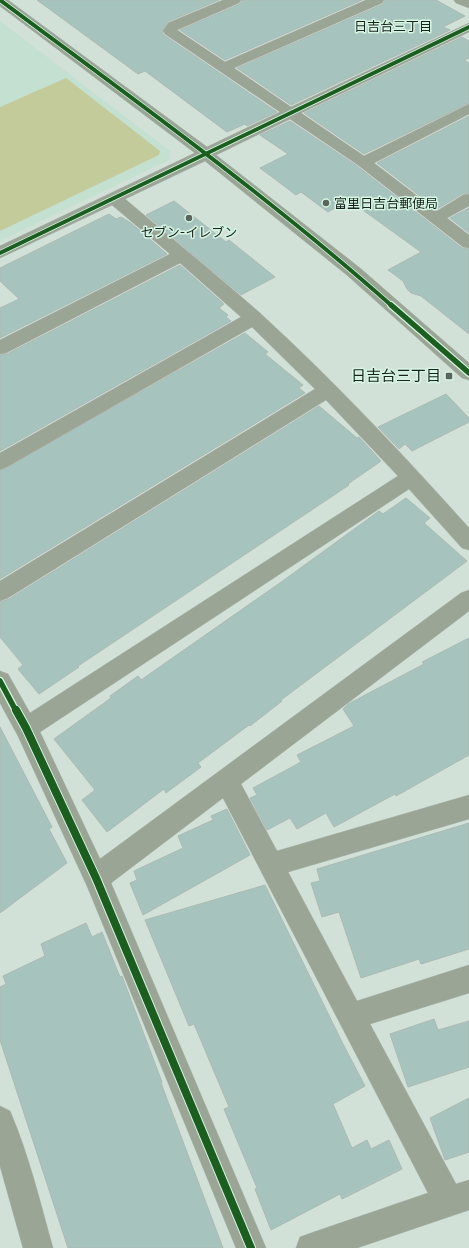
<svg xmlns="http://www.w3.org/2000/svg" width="469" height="1248" font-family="Figtree,'Noto Sans JP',sans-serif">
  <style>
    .built { fill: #c4e0d0 }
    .green { fill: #c3cb9b }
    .building { fill: #a6c4bd; stroke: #acb9b4 }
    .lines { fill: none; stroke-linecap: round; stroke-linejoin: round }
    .minor-casing { stroke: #b1bdb6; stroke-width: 1 }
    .minor { fill: #9aa596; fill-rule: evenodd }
    .cycleway-far2-casing { stroke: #d7f5e3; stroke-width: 5.5 }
    .cycleway-far1-casing { stroke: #d7f5e3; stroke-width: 8 }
    .cycleway-casing { stroke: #d7f5e3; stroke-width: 10 }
    .cycleway-far2 { stroke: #1b5e20; stroke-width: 4 }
    .cycleway-far1 { stroke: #1b5e20; stroke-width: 5.5 }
    .cycleway { stroke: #1b5e20; stroke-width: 8 }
    .poi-dot { fill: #58665d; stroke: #d7f5e3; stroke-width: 1.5 }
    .labels { text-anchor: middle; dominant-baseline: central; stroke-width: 3; stroke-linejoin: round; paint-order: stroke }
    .far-neighbourhood-label { font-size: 13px; fill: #17231c; stroke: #d7f5e3 }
    .far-poi-label { font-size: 13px; fill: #17231c; stroke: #d7f5e3; text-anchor: start }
    .poi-label { font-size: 15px; fill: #17231c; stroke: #d7f5e3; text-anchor: end }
  </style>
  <rect width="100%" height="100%" fill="#d1e1d7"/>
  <polygon class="built" points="0,21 170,151 169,160 0,241"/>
  <polygon class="green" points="66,78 160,151 159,155 0,231 0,107"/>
  <g class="building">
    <polygon points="37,0 219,0 167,22 162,32 164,35 277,112 247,126 245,124 227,132 145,71 138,74"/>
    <polygon points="242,0 362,0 225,60 180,30 240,4"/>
    <polygon points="385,0 436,0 465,16 443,27 450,30 291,105 237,68 383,4"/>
    <polygon points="462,37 469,41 469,58 464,60 469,63 469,103 364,154 304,113"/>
    <polygon points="469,116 469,193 462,194 437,209 377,163"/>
    <polygon points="290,121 357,166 462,248 469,249 469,334 421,296 411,293 407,289 403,281 388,270 421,252 349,200 328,212 301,192 296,195 260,168 288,154 260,135"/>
    <polygon points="174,201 226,242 229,240 275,277 241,295 146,215"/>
    <polygon points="469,208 469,233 450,218"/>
    <polygon points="109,214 116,219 121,217 131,223 167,254 0,338 0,308 19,299 0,281 0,268"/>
    <polygon points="180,265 224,304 219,308 228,315 226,317 231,321 0,451 0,355 7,354"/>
    <polygon points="245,333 268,352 265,354 303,385 299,388 305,393 0,579 0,471"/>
    <polygon points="446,394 469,418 469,422 412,451 405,444 399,449 378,427"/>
    <polygon points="319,406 357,438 359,437 381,461 348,484 349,485 78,666 79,667 39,694 18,669 23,665 0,637 0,602 9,599"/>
    <polygon points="406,498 430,518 424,523 467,561 281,700 282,701 250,726 249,725 198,763 201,767 166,793 164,789 107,832 82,800 95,790 54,739 111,698 110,696 138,676 141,680 284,580 379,511 383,514"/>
    <polygon points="469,638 469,755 396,796 395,794 334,827 326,813 297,829 290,818 267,830 250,798 257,795 253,788 301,762 297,755 354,726 343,709 348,704 424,664 422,662"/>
    <polygon points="0,727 52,827 49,829 67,863 0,913"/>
    <polygon points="227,809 250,855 143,915 130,883 137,880 134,871 183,848 178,836 213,820 211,816"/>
    <polygon points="469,823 469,949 421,964 419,959 361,978 339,912 322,917 311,883 320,881 317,869"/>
    <polygon points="265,885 343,1044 365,1086 333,1104 352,1148 367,1140 371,1149 389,1140 402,1169 342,1199 340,1194 271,1230 255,1189 257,1188 224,1109 229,1107 194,1024 189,1026 145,920"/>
    <polygon points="86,923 92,937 102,932 120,977 122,976 162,1082 161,1083 223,1248 68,1248 0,1040 0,987 6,984 3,976 45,956 41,944"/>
    <polygon points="434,1019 438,1030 469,1021 469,1067 408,1087 390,1034"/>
    <polygon points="469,1098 469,1152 445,1160 430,1118"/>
  </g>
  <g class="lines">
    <g class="minor-casing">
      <g id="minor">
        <path d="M0 0H8L207 147 280 112 165 34 163 31 168 23 223 0H241L239 3 177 30 225 62 366 0H384L382 3 234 68 291 107 469 23V32L301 113 364 156 469 104V114L374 163 437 211 463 195 469 194V206L447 218 469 235V248L463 247 358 165 290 119 216 155 360 268 469 363V380L462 378 348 276 205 161 125 199C170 237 217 275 261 314 334 381 403 454 469 528V550L462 548 409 489 40 732 100 859 461 593 469 590V611L241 784 277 851 469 795V819L288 872 357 1001 469 965V993L370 1024 456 1184 469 1180V1210L357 1248H296L300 1237 311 1233 428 1193 223 798 111 883 266 1248H236L87 886 18 736 0 703V671L8 674 30 713 398 476 326 400 8 598 0 601V581L315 389 252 327 7 467 0 470V453L241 317 180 263 6 353 0 354V340L170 254 112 205 0 258V246L195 153 0 6Z"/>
        <polygon points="454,0 469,0 469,8 456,3"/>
        <path d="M0 1106 10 1111C29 1155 40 1202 53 1248H23L0 1166Z"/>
      </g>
    </g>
    <use href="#minor" class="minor"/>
    <g class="cycleway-far2-casing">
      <g id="cycleway-far2">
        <path d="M0 0C133 99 268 196 392 306"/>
        <polyline points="0,253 469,27"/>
      </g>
    </g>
    <g class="cycleway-far1-casing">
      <g id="cycleway-far1">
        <polyline points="391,305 469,373"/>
        <polyline points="0,681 16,711"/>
      </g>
    </g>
    <g class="cycleway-casing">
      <polyline id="cycleway" points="16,710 26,728 96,878 251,1248"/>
    </g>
    <use href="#cycleway-far2" class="cycleway-far2"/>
    <use href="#cycleway-far1" class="cycleway-far1"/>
    <use href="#cycleway" class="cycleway"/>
  </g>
  <g class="poi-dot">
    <circle cx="326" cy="203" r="4"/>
    <circle cx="189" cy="218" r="4"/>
    <rect x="445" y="372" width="8" height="8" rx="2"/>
  </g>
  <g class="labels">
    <g class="far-neighbourhood-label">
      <text x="393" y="26">日吉台三丁目</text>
    </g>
    <g class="far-poi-label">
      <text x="334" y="203">富里日吉台郵便局</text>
      <text x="189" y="232" text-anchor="middle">セブン-イレブン</text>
    </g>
    <g class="poi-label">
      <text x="441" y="376">日吉台三丁目</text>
    </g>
  </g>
</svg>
